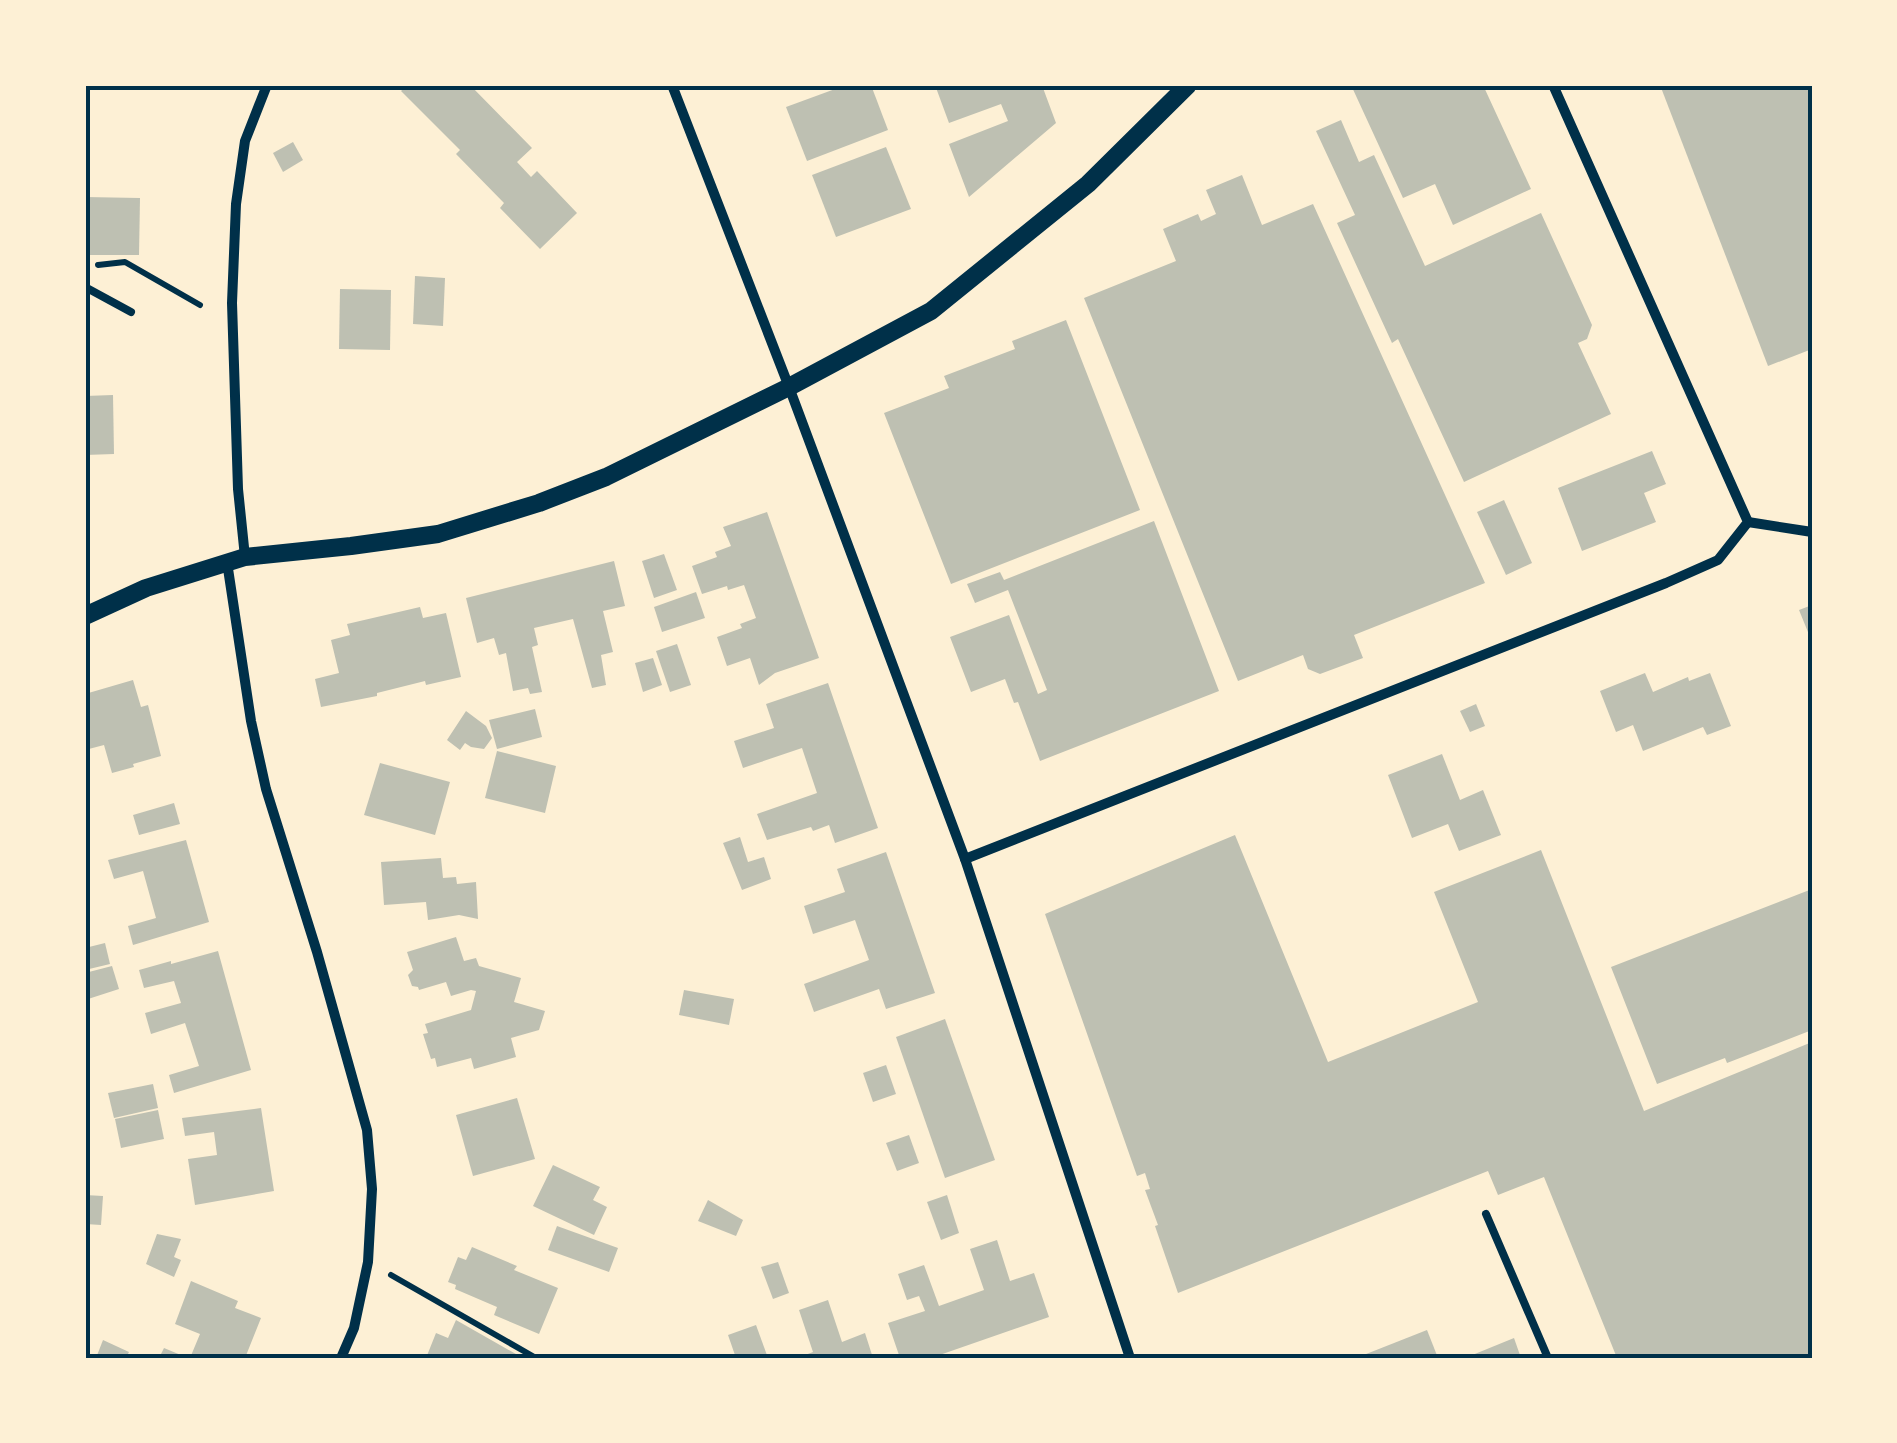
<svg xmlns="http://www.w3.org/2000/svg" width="1897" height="1443" font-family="'Public Sans',sans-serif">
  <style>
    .building { fill: #bec0b2 }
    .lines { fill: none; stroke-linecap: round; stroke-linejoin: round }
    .path { stroke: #003049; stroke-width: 6 }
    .service { stroke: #003049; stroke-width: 8 }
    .minor { stroke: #003049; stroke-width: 10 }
    .tertiary { stroke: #003049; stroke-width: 18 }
    .neatline { fill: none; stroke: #003049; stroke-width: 4 }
  </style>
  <rect width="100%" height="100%" fill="#fdf0d5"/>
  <g class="building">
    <polygon points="407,85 470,85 532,148 517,162 531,177 537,171 577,213 540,249 500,208 504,203 456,154 460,150 401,91"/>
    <polygon points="846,85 871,85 888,130 807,161 786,107"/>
    <polygon points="935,85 1050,85 1043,88 1056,123 969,197 949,144 1008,121 1001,104 949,123"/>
    <polygon points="1351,85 1483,85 1531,189 1453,225 1435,184 1403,198"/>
    <polygon points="1660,85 1812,85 1812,349 1768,366"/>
    <polygon points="1341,120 1359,162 1374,155 1425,266 1541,213 1592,325 1587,339 1578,343 1611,414 1464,482 1398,339 1392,343 1337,223 1355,215 1316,131"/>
    <polygon points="293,142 303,160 283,172 273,153"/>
    <polygon points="886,147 911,209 836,237 812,175"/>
    <polygon points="1242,175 1262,225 1313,204 1485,583 1354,635 1363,658 1320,674 1308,669 1303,655 1238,681 1084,298 1176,261 1163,229 1198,214 1201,221 1216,214 1206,190"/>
    <polygon points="85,197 140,198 139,255 85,255"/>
    <polygon points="415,276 445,278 443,326 413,324"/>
    <polygon points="340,289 391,290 390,350 339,349"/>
    <polygon points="1066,320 1140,510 951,584 884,413 949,388 944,376 1015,349 1012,341"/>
    <rect x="85" y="359" width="5" height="20"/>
    <polygon points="113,395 114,454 85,455 85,396"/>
    <polygon points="1652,451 1666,484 1644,493 1656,522 1582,551 1558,488"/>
    <polygon points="1504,500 1532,563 1506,575 1477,512"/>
    <polygon points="767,512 819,658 775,673 759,685 750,658 727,666 717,637 742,628 740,624 756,618 744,585 728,590 727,586 702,594 692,566 717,557 715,552 731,546 723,527"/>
    <polygon points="1154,521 1219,691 1040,761 1018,702 1014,703 1005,679 971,692 950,637 1009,615 1038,694 1047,690 1008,590 975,603 967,584 1000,572 1004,580"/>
    <polygon points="664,554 677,590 654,598 642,561"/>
    <polygon points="614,561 625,606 603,611 613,652 601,655 606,685 592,688 573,619 534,628 538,645 532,647 542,692 530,694 528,688 513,691 506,653 499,655 494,638 477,643 466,598"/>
    <polygon points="696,592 705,618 662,632 654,607"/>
    <polygon points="1812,605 1812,642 1799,610"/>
    <polygon points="420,607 423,618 446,613 461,677 426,685 425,681 377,693 377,696 321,707 315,679 339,673 331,640 350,635 347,624"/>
    <polygon points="677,644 691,685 670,692 656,651"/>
    <polygon points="653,658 662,685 643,692 635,663"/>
    <polygon points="1645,673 1653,692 1688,677 1689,681 1710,673 1731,726 1707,735 1703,727 1643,751 1633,725 1616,732 1600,691"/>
    <polygon points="133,680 141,707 148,705 161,756 133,764 134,767 112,773 104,745 85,750 85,694"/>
    <polygon points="828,683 878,828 835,843 829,825 813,831 811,827 767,840 757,814 817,793 802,748 743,768 734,741 774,728 766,704"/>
    <polygon points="1476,704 1485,726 1470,732 1460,711"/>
    <polygon points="535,709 542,737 497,749 489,720"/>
    <polygon points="466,711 486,726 492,738 484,749 471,747 465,743 460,750 447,740"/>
    <polygon points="497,751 556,766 545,813 485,798"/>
    <polygon points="1442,754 1460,800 1483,790 1501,835 1459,851 1448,824 1412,838 1388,775"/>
    <polygon points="380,763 450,782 435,835 364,815"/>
    <polygon points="174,803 180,824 139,835 133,815"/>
    <polygon points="1235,835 1328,1062 1478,1002 1434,892 1541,850 1644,1111 1812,1042 1812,1358 1617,1358 1544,1177 1498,1195 1488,1171 1178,1293 1155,1226 1158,1225 1145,1190 1150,1189 1145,1173 1137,1176 1045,914"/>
    <polygon points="740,837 748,862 764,857 771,879 742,890 723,843"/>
    <polygon points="186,840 209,922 133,945 128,926 156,918 143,871 114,879 108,860"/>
    <polygon points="886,852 935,993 886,1009 879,989 814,1012 804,984 869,960 855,920 813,934 804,906 845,892 837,869"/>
    <polygon points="441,858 443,878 456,877 457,884 476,882 478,919 459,915 428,920 426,902 384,905 381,862"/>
    <polygon points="1812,889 1812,1030 1727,1063 1725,1058 1657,1084 1611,967"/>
    <polygon points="456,937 464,961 476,958 479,966 521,978 514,1002 545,1011 539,1030 511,1038 516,1057 474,1069 471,1058 437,1067 435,1058 431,1059 423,1034 428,1033 425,1024 471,1010 476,991 471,990 451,996 446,982 419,990 418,987 412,986 408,975 413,970 407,952"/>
    <polygon points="105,943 110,964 85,970 85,948"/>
    <polygon points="218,951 251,1070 174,1093 169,1075 199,1066 185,1023 151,1034 145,1013 181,1003 174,981 144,988 139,970 171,961 171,964"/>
    <polygon points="112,966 119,989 85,1000 85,973"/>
    <polygon points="684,990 734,999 729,1025 679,1015"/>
    <polygon points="945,1019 995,1160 945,1178 896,1037"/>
    <polygon points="886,1065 896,1094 873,1102 863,1073"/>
    <polygon points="153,1084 158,1108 114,1118 108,1093"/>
    <polygon points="517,1098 535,1159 473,1176 456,1115"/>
    <polygon points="261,1108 274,1191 195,1205 188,1159 217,1155 214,1132 185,1136 182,1118"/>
    <polygon points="158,1110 164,1139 121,1148 115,1119"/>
    <polygon points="909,1135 919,1163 897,1171 886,1143"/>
    <polygon points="553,1165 600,1187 593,1200 607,1207 594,1235 533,1206"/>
    <polygon points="85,1195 103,1196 101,1225 85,1224"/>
    <polygon points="947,1195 959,1233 941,1240 927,1202"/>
    <polygon points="708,1200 743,1220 736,1236 698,1221"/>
    <polygon points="557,1226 618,1248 609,1272 548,1250"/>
    <polygon points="157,1234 181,1239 174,1257 181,1260 174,1277 146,1264"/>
    <polygon points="997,1240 1010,1281 1034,1273 1049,1317 931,1358 900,1358 888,1323 925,1311 919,1296 907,1300 898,1274 924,1265 939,1306 984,1290 970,1249"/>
    <polygon points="472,1247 517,1266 514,1270 558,1288 539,1334 494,1315 497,1307 455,1289 456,1285 448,1282 458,1257 466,1260"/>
    <polygon points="778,1262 789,1293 773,1299 761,1267"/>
    <polygon points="191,1281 238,1301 235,1308 261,1318 245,1358 190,1358 200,1334 175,1324"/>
    <polygon points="828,1300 842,1342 865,1333 873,1358 797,1358 813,1352 799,1310"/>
    <polygon points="456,1320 523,1358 426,1358 436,1333 448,1338"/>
    <polygon points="756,1325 768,1358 736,1358 728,1335"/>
    <polygon points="1427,1330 1438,1358 1356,1358"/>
    <polygon points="1514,1338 1521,1358 1465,1358"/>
    <polygon points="103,1340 129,1352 126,1358 96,1358"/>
    <polygon points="164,1348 188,1358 159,1358"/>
  </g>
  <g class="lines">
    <g class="path">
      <polyline points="98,265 125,262 200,305"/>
      <polyline points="391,1275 536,1358"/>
    </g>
    <g class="service">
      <polyline points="85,287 131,312"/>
      <polyline points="1486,1214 1548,1358"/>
    </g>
    <g class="minor">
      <polyline points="672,85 789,387 965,859 1130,1358"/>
      <polyline points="1748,522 1812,532"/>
      <polyline points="245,557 238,489 232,303 236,204 245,141 267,85"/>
      <polyline points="227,562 251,721 266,789 317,952 367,1130 372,1189 368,1262 354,1328 341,1358"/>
      <polyline points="965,859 1666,583 1718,560 1748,522 1553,85"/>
    </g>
    <polyline class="tertiary" points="85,616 146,588 245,557 351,546 438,534 539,503 606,477 789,387 931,311 1088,184 1188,85"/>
  </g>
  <rect width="1897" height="1443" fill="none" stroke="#fdf0d5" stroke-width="175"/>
  <rect x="88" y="88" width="1722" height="1268" class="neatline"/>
</svg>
